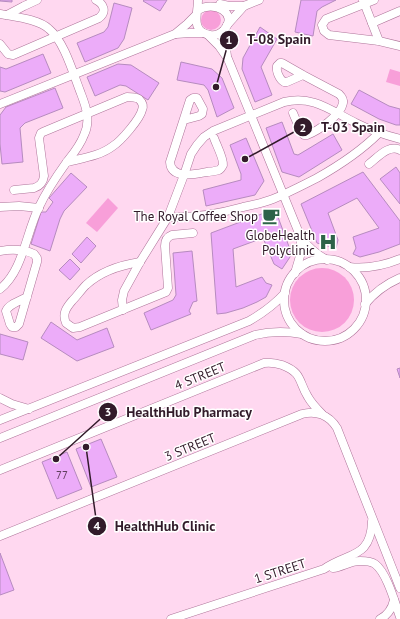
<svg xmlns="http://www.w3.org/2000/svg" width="400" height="619" font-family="'PT Sans',sans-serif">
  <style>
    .green { fill: #f89fd9 }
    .building { fill: #ecacf9; stroke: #b68bbf }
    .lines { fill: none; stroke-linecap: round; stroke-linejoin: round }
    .minor-casing { stroke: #af759a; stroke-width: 9 }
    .minor { stroke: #fff; stroke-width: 8 }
    .labels { text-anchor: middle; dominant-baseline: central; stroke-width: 3; stroke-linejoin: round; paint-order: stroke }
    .number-label { font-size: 11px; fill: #603f5e }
    .poi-label { font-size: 13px; fill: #321b2a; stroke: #fff; text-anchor: end }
    .street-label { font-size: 13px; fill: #321b2a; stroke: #fff }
    .leader { fill: none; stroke: #321b2a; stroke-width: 1.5 }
    .callout-dot { fill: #321b2a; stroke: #fff; stroke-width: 1.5 }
    .mark-label { font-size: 12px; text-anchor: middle; font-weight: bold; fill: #fff }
    .callout-label { font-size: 14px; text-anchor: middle; font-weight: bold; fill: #321b2a; stroke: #fff; stroke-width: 3; stroke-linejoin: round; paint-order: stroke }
  </style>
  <rect width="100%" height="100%" fill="#ffd8f0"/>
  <g class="green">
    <circle cx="211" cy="20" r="10"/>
    <polygon points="390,69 400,72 400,86 386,82"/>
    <polygon points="108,198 118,208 97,232 86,223"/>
    <circle cx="322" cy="300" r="32"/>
  </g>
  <g class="building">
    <polygon points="0,0 12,0 12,2 0,1"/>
    <polygon points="144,0 167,0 160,11 143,1"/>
    <polygon points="301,0 336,0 322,7 317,11 313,36 295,32"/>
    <polygon points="114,3 132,8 124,39 118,48 85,62 77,43 104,32 108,27"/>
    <polygon points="260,27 277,39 261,67 272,95 255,102 242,69 243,58"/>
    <polygon points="43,54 51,73 5,92 0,91 0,67 6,69"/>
    <polygon points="181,62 212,69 222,78 234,108 217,117 208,90 204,85 177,80"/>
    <polygon points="118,64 131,65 159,83 148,100 126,86 120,85 95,96 87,77"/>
    <polygon points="55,88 63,108 25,123 20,128 23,162 2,164 0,144 0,115 6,107"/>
    <polygon points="359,90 389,106 400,109 400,125 396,125 379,119 351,104"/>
    <polygon points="282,122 294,154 298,155 333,134 342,150 299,177 282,172 266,128"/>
    <polygon points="246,138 264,181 255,195 206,206 203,190 241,180 241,174 230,145"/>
    <polygon points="396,167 400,173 400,204 380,179"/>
    <polygon points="363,172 400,221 400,244 379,252 360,257 353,254 356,248 353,237 379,228 357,198 328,213 338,240 336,248 317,243 301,204"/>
    <polygon points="71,173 87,187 64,211 60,219 50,251 31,244 41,212 46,212 53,202 49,198"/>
    <polygon points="275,209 291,252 290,257 282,269 274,264 263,238 233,249 236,287 262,277 266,283 272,285 266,297 257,302 243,308 226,313 217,314 211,233"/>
    <polygon points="87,237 96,246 81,263 72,254"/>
    <polygon points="192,251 197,301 193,302 189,311 191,314 151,330 144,313 173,300 176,295 173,253"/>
    <polygon points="70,259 80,269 70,280 59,270"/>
    <polygon points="51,322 77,340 107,328 114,347 77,361 41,338"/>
    <polygon points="0,334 28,342 23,360 0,354"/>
    <polygon points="400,368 400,378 397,369"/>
    <polygon points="101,439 117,477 91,487 76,449"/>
    <polygon points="67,452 82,489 57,499 42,462"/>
    <polygon points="0,553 14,590 0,595"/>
  </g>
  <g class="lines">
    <g class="minor-casing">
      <g id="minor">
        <polyline points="363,0 379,41"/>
        <polyline points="374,0 326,19 322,25 324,31 329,35 379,41 400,46"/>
        <polyline points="220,4 229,6 244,6 259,0"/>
        <path d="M198 10C214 0 239 13 224 30 220 34 215 36 210 35 190 32 198 13 198 0"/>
        <path d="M0 14C15 17 38 19 49 29 64 41 73 73 80 91 83 99 86 106 87 114 88 121 87 129 84 135 80 146 73 154 66 163 56 177 46 192 39 207 26 233 23 271 0 289"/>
        <polyline points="7,15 24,6 37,0"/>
        <polyline points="372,23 400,11"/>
        <polyline points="227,25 244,6"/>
        <polyline points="225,29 225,41 227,56"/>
        <polyline points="176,34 190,33 203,33"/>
        <path d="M208 35 219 46 228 59 301 238C308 247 316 254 327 260"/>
        <path d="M0 44 8 54 13 55 99 18C107 12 104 4 96 0"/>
        <polyline points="0,104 175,34 187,24 196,15"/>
        <path d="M293 113 301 132 304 135H307C318 131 341 115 343 103 344 99 341 96 339 94L303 75 282 63H280L277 66C276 71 279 79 284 82H287L303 75"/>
        <path d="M184 120 199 116 202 114 203 109 197 98H193L190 100 170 162C171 180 196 174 207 172 210 172 215 171 219 170 221 169 222 167 223 165 224 159 216 144 214 138"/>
        <path d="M369 164C378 157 389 144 400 150"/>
        <path d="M14 190 34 188C40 186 43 183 44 176L39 138 41 133 43 132 127 97C131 97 135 97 139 99 142 102 144 106 142 110 140 119 121 141 113 146 100 156 83 158 67 162"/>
        <polyline points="0,207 19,206 39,208"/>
        <path d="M168 217C194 218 218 214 243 207 253 205 263 203 273 199 288 193 303 185 317 178 340 165 361 151 379 133"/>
        <path d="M0 251C12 249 23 249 34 254L37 258V262L19 324 16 327H12L10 324 6 311C9 304 20 301 27 297"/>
        <circle cx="325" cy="300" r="41"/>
        <path d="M140 262C121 265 101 271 86 285 81 290 77 296 72 301 66 308 62 314 66 323L73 328 80 327 166 292 168 288 165 246C165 240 167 237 172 235L193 233"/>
        <path d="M349 267C367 269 383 266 400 259"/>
        <polyline points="295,273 300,256 301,238"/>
        <path d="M365 304C375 292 386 284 400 278"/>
        <path d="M123 310 122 300 124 291 140 262 168 217 184 175 191 154 197 145 204 137 213 131 284 102C314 95 331 111 356 123 370 130 385 135 400 139"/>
        <polyline points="0,398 12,404 29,409"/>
        <path d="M0 420 249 321C263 313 274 305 285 293"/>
        <path d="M0 438 255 335C271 331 286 331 302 334"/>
        <path d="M0 470 264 363C271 362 276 363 282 365 303 373 298 381 308 397 312 404 317 409 322 414"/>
        <path d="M0 536 302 414C316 410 329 415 337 428L400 588"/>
        <path d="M333 568C342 567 350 561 360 561 364 561 371 561 375 564 387 573 395 603 400 617"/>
        <path d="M171 619 324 569C348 552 371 559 372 521"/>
        <path d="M380 619C388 615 392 609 394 600"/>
      </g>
    </g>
    <use href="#minor" class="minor"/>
  </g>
  <defs>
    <g id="cafe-bare" transform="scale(1.38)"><path d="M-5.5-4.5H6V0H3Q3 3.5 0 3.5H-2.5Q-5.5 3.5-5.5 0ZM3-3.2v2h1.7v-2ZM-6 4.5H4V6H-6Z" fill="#2d6349" stroke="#fff" stroke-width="2.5" paint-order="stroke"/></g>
    <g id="hospital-bare" transform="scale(1.38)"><path d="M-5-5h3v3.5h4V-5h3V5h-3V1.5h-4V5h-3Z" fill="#2d6349" stroke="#fff" stroke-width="2.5" paint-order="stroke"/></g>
  </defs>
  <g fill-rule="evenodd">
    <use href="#cafe-bare" x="271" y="216"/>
    <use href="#hospital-bare" x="328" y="242"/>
  </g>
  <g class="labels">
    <g class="number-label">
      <text x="62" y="475">77</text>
    </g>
    <g class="poi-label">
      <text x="258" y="216">The Royal Coffee Shop</text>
      <text x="315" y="235">GlobeHealth<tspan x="315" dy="15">Polyclinic</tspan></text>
    </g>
    <g class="street-label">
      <text transform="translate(200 376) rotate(-22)">4 STREET</text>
      <text transform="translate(190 447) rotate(-22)">3 STREET</text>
      <text transform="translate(280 571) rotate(-18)">1 STREET</text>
    </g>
  </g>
  <path class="leader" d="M216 87L229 40M245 159L303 127M56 459L108 412M86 447L97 526"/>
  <g class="callout-dot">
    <circle cx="216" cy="87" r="4"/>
    <circle cx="245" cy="159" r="4"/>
    <circle cx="56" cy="459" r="4"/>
    <circle cx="86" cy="447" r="4"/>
    <circle cx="229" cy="40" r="10"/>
    <circle cx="303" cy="127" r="10"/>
    <circle cx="108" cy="412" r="10"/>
    <circle cx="97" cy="526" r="10"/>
  </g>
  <g class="mark-label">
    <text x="229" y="44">1</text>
    <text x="303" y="132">2</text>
    <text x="108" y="416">3</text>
    <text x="97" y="530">4</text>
  </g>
  <g class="callout-label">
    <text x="279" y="44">T-08 Spain</text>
    <text x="353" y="132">T-03 Spain</text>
    <text x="189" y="417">HealthHub Pharmacy</text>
    <text x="165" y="531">HealthHub Clinic</text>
  </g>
</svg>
